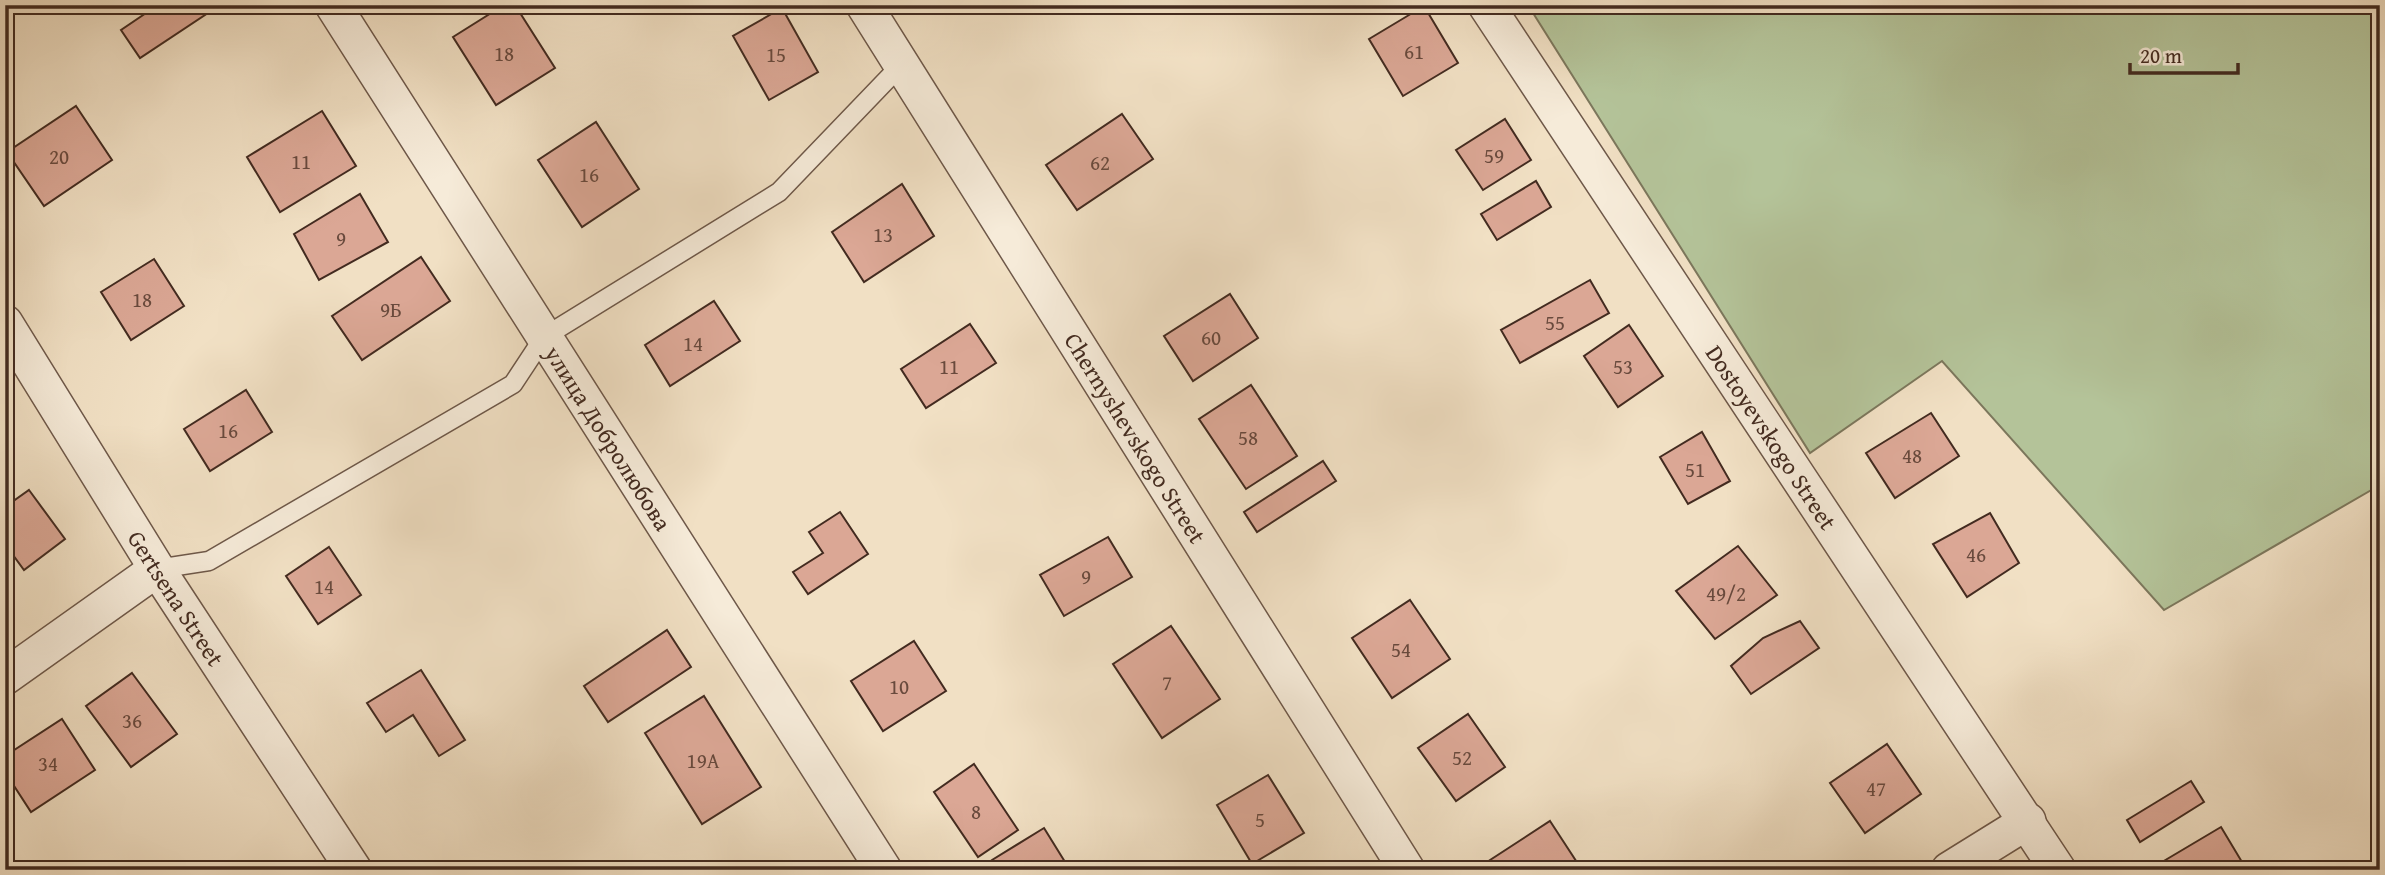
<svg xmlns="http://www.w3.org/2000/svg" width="2385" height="875" font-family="'Gentium Book Plus',serif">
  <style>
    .green { fill: #b4c399; stroke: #7c775c; stroke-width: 2 }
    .building { fill: #dba795; stroke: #432b20; stroke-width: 2 }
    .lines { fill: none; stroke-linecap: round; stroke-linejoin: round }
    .service-casing { stroke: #6e5849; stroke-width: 21 }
    .minor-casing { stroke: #6e5849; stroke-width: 38 }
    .service { stroke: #f6ebd9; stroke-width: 18 }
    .minor { stroke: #f6ebd9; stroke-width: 35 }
    .labels { text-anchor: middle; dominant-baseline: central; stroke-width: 6; stroke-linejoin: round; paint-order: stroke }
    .number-label { font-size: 21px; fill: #694a3d }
    .street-label { font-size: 24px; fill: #432b20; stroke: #f6ebd9 }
  </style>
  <rect width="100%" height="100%" fill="#f1e0c4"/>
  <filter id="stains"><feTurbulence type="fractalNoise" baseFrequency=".00286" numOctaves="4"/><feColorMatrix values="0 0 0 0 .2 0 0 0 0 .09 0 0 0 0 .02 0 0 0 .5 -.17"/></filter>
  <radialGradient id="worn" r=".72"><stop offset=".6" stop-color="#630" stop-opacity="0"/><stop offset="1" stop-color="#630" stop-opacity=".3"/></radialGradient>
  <polygon class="green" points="1528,5 2380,5 2380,485 2164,610 1942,361 1810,453"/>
  <g class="building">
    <polygon points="158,5 220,5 140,58 121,30"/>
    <polygon points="504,5 515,5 555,68 496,105 453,37"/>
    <polygon points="1424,6 1458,63 1403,96 1369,39"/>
    <polygon points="782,8 818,72 769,100 733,36"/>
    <polygon points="5,36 13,47 5,53"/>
    <polygon points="76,106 112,160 44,206 7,152"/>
    <polygon points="322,111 356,166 280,212 247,157"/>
    <polygon points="1122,114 1153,159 1077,210 1046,165"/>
    <polygon points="1505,119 1531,160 1483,190 1456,150"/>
    <polygon points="596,122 639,189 582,227 538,160"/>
    <polygon points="1536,181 1551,207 1497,240 1481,214"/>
    <polygon points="902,184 934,236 864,282 832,232"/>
    <polygon points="360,194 388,242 319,280 294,234"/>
    <polygon points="421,257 450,301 362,360 332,316"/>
    <polygon points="154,259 184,306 131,340 101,292"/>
    <polygon points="1590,280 1609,313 1520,363 1501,330"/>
    <polygon points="1230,294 1258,338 1193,381 1164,336"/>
    <polygon points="714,301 740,341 670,386 645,345"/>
    <polygon points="970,324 996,363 926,408 901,369"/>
    <polygon points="1629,325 1663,376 1618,407 1584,356"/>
    <polygon points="1251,385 1297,456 1246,489 1199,419"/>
    <polygon points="246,390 272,432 210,471 184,429"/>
    <polygon points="1931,413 1959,456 1895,498 1866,453"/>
    <polygon points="1702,432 1730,481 1688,504 1660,457"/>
    <polygon points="1323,461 1336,481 1257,532 1244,512"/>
    <polygon points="29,490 65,539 24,570 5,544 5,507"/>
    <polygon points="840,512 868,554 808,594 793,572 823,553 809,532"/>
    <polygon points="1990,513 2019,563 1967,597 1933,544"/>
    <polygon points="1108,537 1132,577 1064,616 1040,575"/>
    <polygon points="1738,546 1777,595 1715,639 1676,591"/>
    <polygon points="329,547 361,595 318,624 286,576"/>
    <polygon points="1410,600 1450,659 1392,698 1352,638"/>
    <polygon points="1800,621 1819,648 1751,694 1731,666 1763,638"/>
    <polygon points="1171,626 1220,699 1162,738 1113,664"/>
    <polygon points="667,630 691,667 608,722 584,686"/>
    <polygon points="914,641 946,691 883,731 851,681"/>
    <polygon points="421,670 465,740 439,756 413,715 386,732 367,703"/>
    <polygon points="132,673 177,734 131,767 86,706"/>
    <polygon points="704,696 761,787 702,824 645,733"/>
    <polygon points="1468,714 1505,767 1456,801 1418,748"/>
    <polygon points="62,719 95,770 31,812 5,772 5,756"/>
    <polygon points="1887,744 1921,794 1865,833 1830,783"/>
    <polygon points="974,764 1018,830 978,857 934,792"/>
    <polygon points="1268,775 1304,833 1252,864 1217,805"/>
    <polygon points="2191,781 2204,802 2140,842 2127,820"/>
    <polygon points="1550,821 1582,870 1492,870 1487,862"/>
    <polygon points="2221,827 2245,867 2239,870 2160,870 2157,865"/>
    <polygon points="1044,828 1070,870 998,870 992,860"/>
  </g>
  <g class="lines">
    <g class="service-casing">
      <polyline id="service" points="157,569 209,561 513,384 544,337 779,192 901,65"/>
    </g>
    <g class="minor-casing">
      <g id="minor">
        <path id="s1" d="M333 5 884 870"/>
        <path id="s2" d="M864 5 1407 870"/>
        <path id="s3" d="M1486 5 2058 870"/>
        <path id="s4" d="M5 323 157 569 354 870"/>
        <polyline points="5,677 157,569"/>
        <polyline points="1949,870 2028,821"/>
      </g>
    </g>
    <use href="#service" class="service"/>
    <use href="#minor" class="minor"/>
  </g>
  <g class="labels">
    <g class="number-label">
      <text x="1414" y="51">61</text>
      <text x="504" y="53">18</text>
      <text x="776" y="54">15</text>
      <text x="1494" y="155">59</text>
      <text x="59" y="156">20</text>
      <text x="301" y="161">11</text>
      <text x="1100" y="162">62</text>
      <text x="589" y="174">16</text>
      <text x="883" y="234">13</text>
      <text x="341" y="238">9</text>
      <text x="142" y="299">18</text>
      <text x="391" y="309">9Б</text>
      <text x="1555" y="322">55</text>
      <text x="1211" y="337">60</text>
      <text x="693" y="343">14</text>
      <text x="949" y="366">11</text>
      <text x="1623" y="366">53</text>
      <text x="228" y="430">16</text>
      <text x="1248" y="437">58</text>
      <text x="1912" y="455">48</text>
      <text x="1695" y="469">51</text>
      <text x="1976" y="554">46</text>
      <text x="1086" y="576">9</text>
      <text x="324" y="586">14</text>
      <text x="1726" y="593">49/2</text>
      <text x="1401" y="649">54</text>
      <text x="1167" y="682">7</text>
      <text x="899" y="686">10</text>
      <text x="132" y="720">36</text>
      <text x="1462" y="757">52</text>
      <text x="703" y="760">19А</text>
      <text x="48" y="763">34</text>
      <text x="1876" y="788">47</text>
      <text x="976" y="811">8</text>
      <text x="1260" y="819">5</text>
    </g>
    <g class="street-label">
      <text stroke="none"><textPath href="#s3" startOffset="518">Dostoyevskogo Street</textPath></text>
      <text stroke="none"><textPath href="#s1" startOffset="513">улица Добролюбова</textPath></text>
      <text stroke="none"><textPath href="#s2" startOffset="511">Chernyshevskogo Street</textPath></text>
      <text stroke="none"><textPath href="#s4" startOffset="324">Gertsena Street</textPath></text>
    </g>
  </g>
  <rect width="2385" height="875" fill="none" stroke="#f1e0c4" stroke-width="28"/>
  <rect x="7" y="7" width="2371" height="861" fill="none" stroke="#432b20" stroke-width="3.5"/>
  <rect x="14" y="14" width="2357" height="847" fill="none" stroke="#432b20" stroke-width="2"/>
  <path d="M2130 63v10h108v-10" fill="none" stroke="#432b20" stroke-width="3.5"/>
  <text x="2140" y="63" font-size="21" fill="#432b20" stroke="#f6ebd9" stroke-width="5" paint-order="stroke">20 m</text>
  <rect width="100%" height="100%" filter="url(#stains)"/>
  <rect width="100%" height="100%" fill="url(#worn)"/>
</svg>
